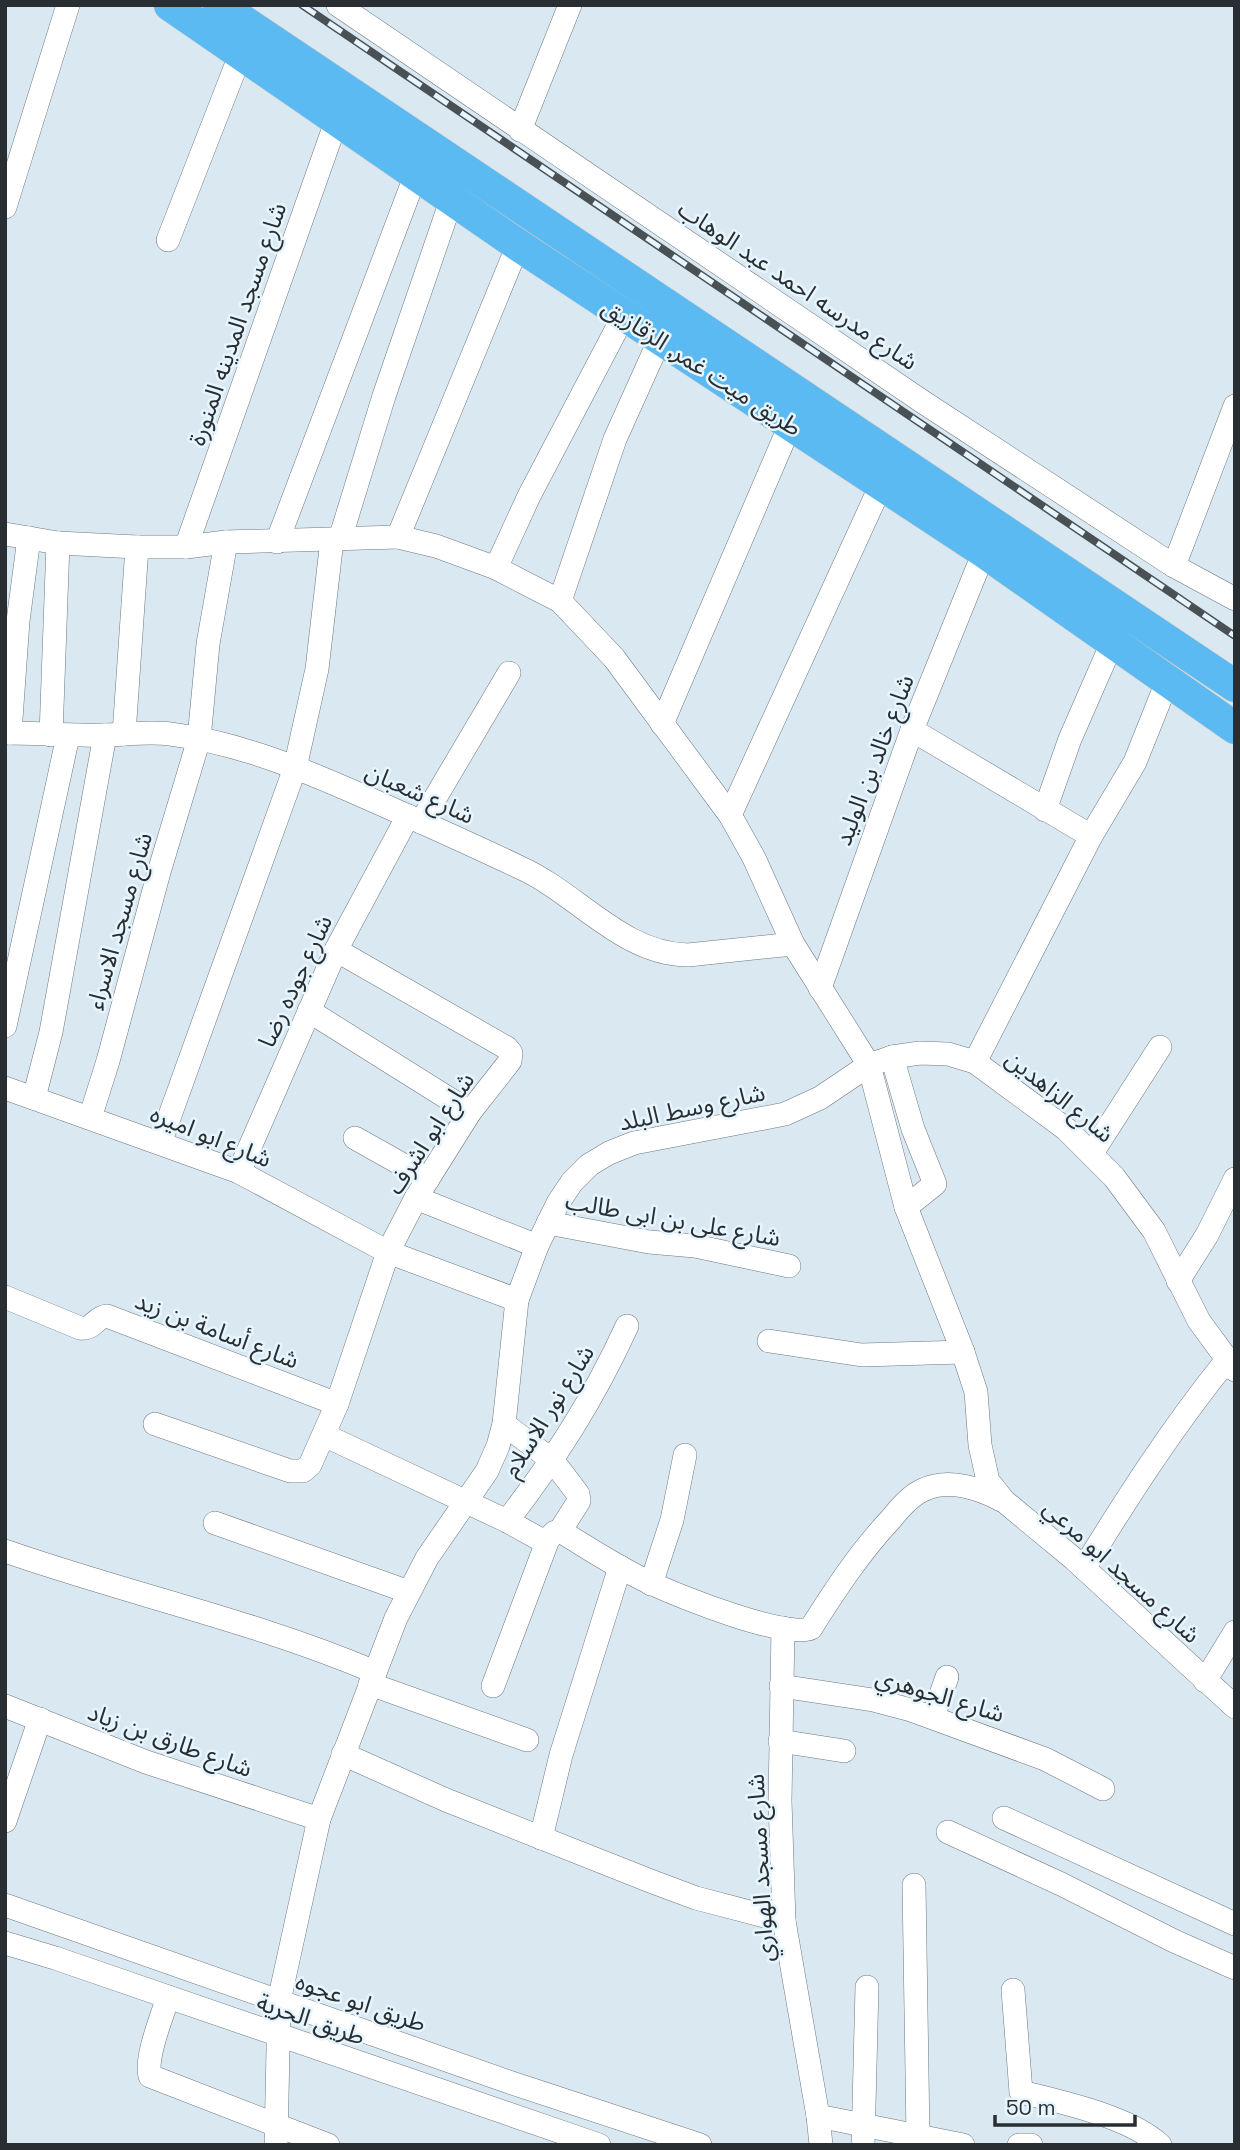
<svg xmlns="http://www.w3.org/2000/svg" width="1240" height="2150" font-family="'Space Grotesk','Noto Sans Arabic',sans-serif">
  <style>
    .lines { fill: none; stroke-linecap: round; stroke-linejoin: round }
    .minor-casing { stroke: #6d7981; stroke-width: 24 }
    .highway-casing { stroke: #c7c9c9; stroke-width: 33 }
    .minor { stroke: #fff; stroke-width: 23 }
    .highway { stroke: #5bbaf1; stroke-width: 32 }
    .rail-casing { stroke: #495155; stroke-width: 8 }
    .rail { stroke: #e7f5fe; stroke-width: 5; stroke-dasharray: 16; stroke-linecap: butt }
    .labels { text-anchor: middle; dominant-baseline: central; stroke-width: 5; stroke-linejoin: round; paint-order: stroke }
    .street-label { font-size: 24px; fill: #282e31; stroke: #e7f5fe }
  </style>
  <rect width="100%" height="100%" fill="#dae8f1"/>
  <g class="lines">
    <g class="minor-casing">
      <g id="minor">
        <polyline points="338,5 923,402 1174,566 1235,599"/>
        <polyline points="520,130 570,5"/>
        <polyline points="5,207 68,5"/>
        <polyline points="168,240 241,53"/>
        <polyline points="518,245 398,537 436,546 496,568 560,601 614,658 730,815 754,858 793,944 869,1065 906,1207 963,1352 976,1392 980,1445 988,1481 1004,1501 1074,1559 1235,1707"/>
        <polyline points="5,534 58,543 137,547 186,547 226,542 398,537"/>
        <polyline points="340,539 384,396 452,198"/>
        <polyline points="277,542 416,174"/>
        <polyline points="186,547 337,119"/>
        <polyline points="1174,566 1235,406"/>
        <polyline points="496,568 529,496 624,315"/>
        <polyline points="560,601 615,439 660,339"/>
        <polyline points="662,724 790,425"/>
        <polyline points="912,730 1091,836"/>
        <path d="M5 733C37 733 69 736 101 735 123 735 147 731 170 734 243 743 314 774 381 804 428 825 475 846 521 868 578 894 622 954 688 955L793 944"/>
        <polyline points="10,733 18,621 29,538"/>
        <polyline points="124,734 137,547"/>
        <polyline points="51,735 58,543"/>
        <polyline points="1045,810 1070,739 1112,643"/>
        <polyline points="730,815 881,485"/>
        <polyline points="421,822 509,673"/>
        <polyline points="820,988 912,730 984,552"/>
        <polyline points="309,1011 470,1112"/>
        <polyline points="5,1026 68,736"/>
        <polyline points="892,1057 913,1129 935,1184 906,1207"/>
        <polyline points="975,1062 1091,836 1135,762 1167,682"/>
        <polyline points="5,1088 239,1172 388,1252 517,1300"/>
        <polyline points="34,1098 51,1032 105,735"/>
        <polyline points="90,1118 108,1061 159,872 199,739 208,644 226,542"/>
        <polyline points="355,1138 428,1179"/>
        <polyline points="160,1143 295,768 317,669 332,540"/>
        <polyline points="1092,1153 1160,1047"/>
        <polyline points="239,1172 336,950 408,816"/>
        <polyline points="416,1198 537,1246"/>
        <polyline points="548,1223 649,1242 695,1246 789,1266"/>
        <polyline points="1178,1281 1207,1235 1235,1179"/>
        <path d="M5 1297 80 1328C94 1330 95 1317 107 1316L337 1404"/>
        <polyline points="769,1341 862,1355 963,1352"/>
        <polyline points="155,1424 290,1471 303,1471 310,1465 337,1404 388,1252 416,1198 470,1112 510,1061 511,1053 507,1048 336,950"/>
        <polyline points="504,1424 553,1461 578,1494 579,1501 560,1531"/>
        <path d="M324 1435 507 1521 545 1542 555 1532 560 1531C590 1549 621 1570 653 1584 678 1596 788 1640 811 1628 835 1590 860 1552 891 1519 900 1508 910 1496 923 1490 948 1478 979 1488 1001 1500"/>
        <path d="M507 1521C557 1456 593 1400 627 1326"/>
        <polyline points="215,1523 409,1592"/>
        <path d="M5 1551C128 1594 255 1621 375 1672"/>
        <path d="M1084 1568C1129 1495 1172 1428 1226 1361"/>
        <polyline points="651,1584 672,1520 685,1455"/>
        <polyline points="783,1628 780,1801 784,1921 818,2116 821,2145"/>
        <polyline points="1205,1681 1235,1632"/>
        <polyline points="370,1684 527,1740"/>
        <polyline points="493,1686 547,1542"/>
        <polyline points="781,1686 873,1700 911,1710 1045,1759 1103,1789"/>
        <polyline points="5,1706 146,1762 319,1819"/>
        <polyline points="933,1717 947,1677"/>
        <polyline points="780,1741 844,1751"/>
        <polyline points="343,1754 446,1800 653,1882 696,1898 784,1921"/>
        <polyline points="1004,1818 1235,1924"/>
        <polyline points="5,1821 40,1719"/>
        <polyline points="948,1832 1061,1884 1174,1941 1235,1968"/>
        <polyline points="541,1838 561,1755 620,1567"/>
        <polyline points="914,1885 918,2136"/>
        <polyline points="5,1905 509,2082 700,2145"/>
        <polyline points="5,1943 55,1958 599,2145"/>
        <path d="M1013 1990 1021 2092C1062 2102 1130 2117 1160 2145"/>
        <path d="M168 1997C162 2017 145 2057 150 2076L328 2145"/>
        <polyline points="818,2116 963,2145"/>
        <polyline points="276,2145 279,2001 319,1819 396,1618 427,1558 487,1471 498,1446 504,1424 517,1300 537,1246 558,1203 572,1182 589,1165 609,1153 634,1143 785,1114 820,1098 869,1065 892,1057 920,1053 948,1054 975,1062 1066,1129 1114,1177 1154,1231 1199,1321 1235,1370"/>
        <polyline points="863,2145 867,1987"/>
        <polyline points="1019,2145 1031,2145"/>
      </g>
    </g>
    <g class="highway-casing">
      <g id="highway">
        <polyline points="170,5 518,245 984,552 1235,728"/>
        <polyline points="219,5 1235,686"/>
      </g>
    </g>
    <use href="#minor" class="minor"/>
    <use href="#highway" class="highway"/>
    <g class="rail-casing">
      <polyline id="rail" points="302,5 1235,636"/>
    </g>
    <use href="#rail" class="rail"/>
  </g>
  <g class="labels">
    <g class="street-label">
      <text transform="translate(798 285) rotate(34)">شارع مدرسه احمد عبد الوهاب</text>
      <text transform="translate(237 324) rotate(-71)">شارع مسجد المدينه المنورة</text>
      <text transform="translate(702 367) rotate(33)">طريق ميت غمر, الزقازيق</text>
      <text transform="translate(874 760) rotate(-69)">شارع خالد بن الوليد</text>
      <text transform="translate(420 793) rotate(24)">شارع شعبان</text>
      <text transform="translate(119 921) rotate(-74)">شارع مسجد الاسراء</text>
      <text transform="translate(295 981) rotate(-65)">شارع جوده رضا</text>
      <text transform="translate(1060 1096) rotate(39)">شارع الزاهدين</text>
      <text transform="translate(692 1107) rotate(-12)">شارع وسط البلد</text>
      <text transform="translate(430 1133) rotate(-57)">شارع ابو اشرف</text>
      <text transform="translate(211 1136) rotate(22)">شارع ابو اميره</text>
      <text transform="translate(673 1219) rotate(10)">شارع على بن ابى طالب</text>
      <text transform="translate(217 1330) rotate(21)">شارع أسامة بن زيد</text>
      <text transform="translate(548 1411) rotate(-58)">شارع نور الاسلام</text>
      <text transform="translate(1122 1571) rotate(42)">شارع مسجد ابو مرعي</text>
      <text transform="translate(940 1695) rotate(17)">شارع الجوهري</text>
      <text transform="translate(170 1740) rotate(20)">شارع طارق بن زياد</text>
      <text transform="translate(760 1868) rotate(-93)">شارع مسجد الهواري</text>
      <text transform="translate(361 2002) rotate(19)">طريق ابو عجوه</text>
      <text transform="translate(311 2019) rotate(19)">طريق الحرية</text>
    </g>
  </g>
  <rect width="1240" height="2150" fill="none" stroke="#282e31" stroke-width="14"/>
  <path d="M995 2115v10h140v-10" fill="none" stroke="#282e31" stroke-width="3.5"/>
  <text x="1006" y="2115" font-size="21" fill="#282e31" stroke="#e7f5fe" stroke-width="5" paint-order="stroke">50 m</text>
</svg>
